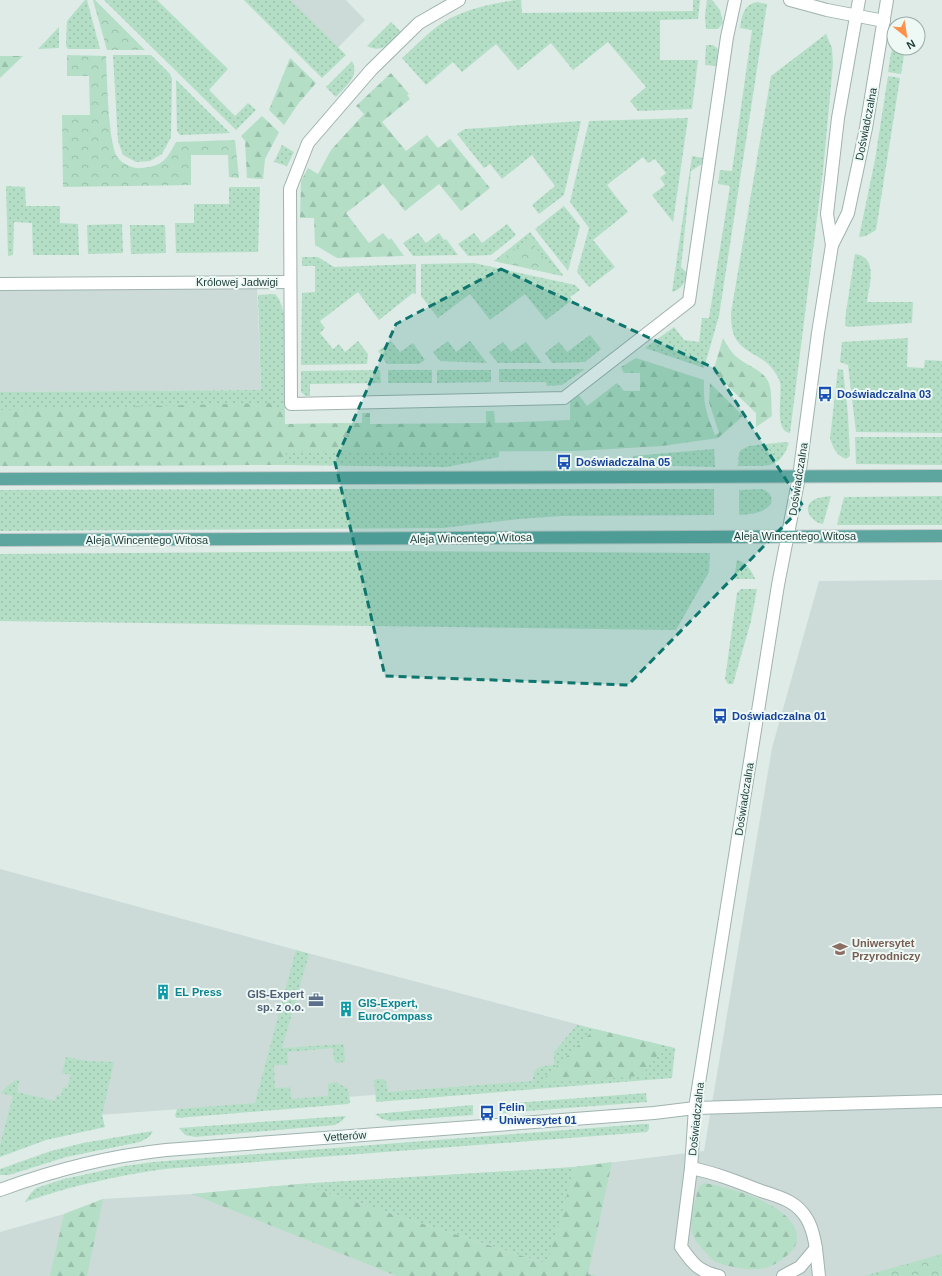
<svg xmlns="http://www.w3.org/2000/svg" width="942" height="1276" font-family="Helvetica,sans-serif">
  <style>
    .built { fill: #ccdbd7 }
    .grass { fill: url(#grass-dots) }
    .forest { fill: url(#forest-firs) }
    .park { fill: url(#park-crowns) }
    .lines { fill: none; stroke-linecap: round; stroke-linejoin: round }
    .minor-casing { stroke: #a0b3af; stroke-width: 14 }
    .major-casing { stroke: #c0c8c8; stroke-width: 14 }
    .minor { stroke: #fff; stroke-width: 12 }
    .major { stroke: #5da69f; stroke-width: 12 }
    .marked { fill: #0f766e; fill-opacity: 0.2; stroke: #0f766e; stroke-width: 3; stroke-dasharray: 8 5; stroke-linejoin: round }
    .labels { text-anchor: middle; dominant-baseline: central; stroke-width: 4; stroke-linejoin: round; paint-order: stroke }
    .street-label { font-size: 11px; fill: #1d3c39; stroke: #eef8f4 }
    .transit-label { font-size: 11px; font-weight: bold; fill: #164399; stroke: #eef8f4; text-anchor: start }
    .education-label { font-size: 11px; font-weight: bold; fill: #785e54; stroke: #eef8f4; text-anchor: start }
    .culture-label { font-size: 11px; font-weight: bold; fill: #0d838f; stroke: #eef8f4; text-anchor: start }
    .service-label { font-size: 11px; font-weight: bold; fill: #4e5e75; stroke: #eef8f4; text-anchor: end }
  </style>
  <defs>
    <pattern id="grass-dots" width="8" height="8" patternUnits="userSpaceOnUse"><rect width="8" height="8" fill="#b4dfc6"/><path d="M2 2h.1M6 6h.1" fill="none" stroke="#9ac0ab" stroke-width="1.8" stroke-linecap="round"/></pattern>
    <pattern id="forest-firs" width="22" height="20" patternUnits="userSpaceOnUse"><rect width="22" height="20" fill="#b4dfc6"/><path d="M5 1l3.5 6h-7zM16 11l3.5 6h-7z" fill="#9ac0ab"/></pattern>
    <pattern id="park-crowns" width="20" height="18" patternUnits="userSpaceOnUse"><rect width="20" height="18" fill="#b4dfc6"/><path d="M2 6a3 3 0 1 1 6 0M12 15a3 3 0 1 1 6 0" fill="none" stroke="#9ac0ab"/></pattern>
  </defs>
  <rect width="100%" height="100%" fill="#deebe7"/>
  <g class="built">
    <polygon points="244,0 346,0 365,20 315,71"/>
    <polygon points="257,288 261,390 0,392 0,290"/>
    <polygon points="942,580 942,1276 0,1276 0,1232 64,1214 103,1199 192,1194 299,1184 575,1167 704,1151 772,748 819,581"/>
    <polygon points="0,869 296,950 595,1029 539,1083 71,1117 0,1146"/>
  </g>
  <g class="grass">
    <polygon points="85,0 87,0 100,49 68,49 66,46 67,21"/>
    <polygon points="104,0 157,0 228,69 209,90 235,116 248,103 256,110 236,130"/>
    <polygon points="244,0 290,0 346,55 322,78"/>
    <path d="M517 0H521L522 13 693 11V0H700L698 19 660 20V60H698L692 109 638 111 630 101 646 87 608 42 573 70 551 43 518 70 496 44 462 72 453 62 426 85 402 58C417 45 432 28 449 19 470 8 494 3 517 0Z"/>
    <polygon points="707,0 712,0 720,10 723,23 718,29 706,29 705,16"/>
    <path d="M757 2 767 4 719 316 704 368 645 348 674 327 684 340 699 342 702 318H709L730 186 718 184 720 170 732 171 752 30 740 28C742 16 743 5 757 2Z"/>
    <path d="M391 22 401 32C390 43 383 54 367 46Z"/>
    <polygon points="59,27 59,48 38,49"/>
    <path d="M826 34 832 48 833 64 823 171 790 433C773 431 783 394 780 382 778 376 773 369 768 364 756 353 738 350 733 332 731 326 731 319 731 313L771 76Z"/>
    <polygon points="706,45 713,45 718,49 717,66 705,65"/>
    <polygon points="894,45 894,48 905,48 901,74 888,72 891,53"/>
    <polygon points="113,55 151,55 169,73 172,78 171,137 162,154 150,161 136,162 123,155 118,141"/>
    <path d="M352 61C360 76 346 86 336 97L326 87Z"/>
    <polygon points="888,76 900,78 876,230 866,236 859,237 875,160"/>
    <polygon points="176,80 230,133 180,135 177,131"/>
    <polygon points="688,118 673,222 652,195 665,185 660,178 666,173 655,159 648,163 643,157 607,185 628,212 593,240 615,267 589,287 577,272 589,228 570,202 589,121"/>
    <polygon points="581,121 564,195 539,214 532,205 555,186 532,155 502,179 490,164 484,168 457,134 465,129"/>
    <polygon points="282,145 294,152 287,166 274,162"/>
    <path d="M692 156 703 158 702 164 691 171 681 267 687 273C685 283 682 289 672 292Z"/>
    <polygon points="6,186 25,187 26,206 60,206 60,223 78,224 79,255 33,255 32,223 14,222 13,255 8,256"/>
    <polygon points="229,187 260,187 258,252 176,253 175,223 194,223 194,204 229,204"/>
    <polygon points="564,206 580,226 568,271 535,229"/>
    <polygon points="122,224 123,253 88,254 87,225"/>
    <polygon points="507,224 516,235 491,255 468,256 458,244 474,233 482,243"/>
    <polygon points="130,225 165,225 166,253 131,254"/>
    <polygon points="530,232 563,275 562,276 494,261"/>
    <polygon points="418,233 426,243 439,233 444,240 446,239 458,255 413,256 403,243"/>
    <path d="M855 254C879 257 869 286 867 302H913L912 323 848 327 845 325 846 312Z"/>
    <polygon points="302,257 318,257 334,267 416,264 416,294 413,293 379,320 358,292 320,321 325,328 320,333 333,349 339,344 345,352 358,341 368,354 367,364 301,365 302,293 315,292 315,266 302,266"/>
    <polygon points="474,263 575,285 580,290 570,297 572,300 546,320 525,294 490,320 470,294 438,318 421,296 421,264"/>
    <polygon points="275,294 279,299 284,313 285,424 362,423 362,413 370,413 370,424 470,451 499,450 499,457 446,467 285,465 0,466 0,392 261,390 258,295"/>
    <polygon points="590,335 601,349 585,362 552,363 545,353 559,342 567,352"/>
    <polygon points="908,338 907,367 924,368 925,360 942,361 942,433 856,432 848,365 840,362 842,342"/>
    <polygon points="391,341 400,352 413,343 425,360 419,364 387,364 378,351"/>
    <polygon points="448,341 456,352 470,341 487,363 440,361 433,352"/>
    <polygon points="503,342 511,352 526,342 542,363 498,363 489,352"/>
    <polygon points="499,369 585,369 562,385 547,386 546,382 499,382"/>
    <path d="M838 369 843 370 848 415 850 456 846 459C836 455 833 448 830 438Z"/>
    <polygon points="380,370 381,383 310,384 310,396 306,396 301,392 301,371"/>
    <rect x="388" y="370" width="44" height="13"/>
    <polygon points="437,370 491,370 491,382 437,383"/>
    <polygon points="855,437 942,437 942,465 856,464"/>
    <path d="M785 442 789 443C779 472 764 465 738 466L739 453 741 450 749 446Z"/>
    <polygon points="714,449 715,467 674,466 633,460 633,456"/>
    <polygon points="363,489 714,489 714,515 562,516 519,519 443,528 0,531 0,490"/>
    <path d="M761 489C769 491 773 496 771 504 762 514 752 514 739 515V490Z"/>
    <path d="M831 496 823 524C814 523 801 510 812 501 817 497 824 497 831 496Z"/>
    <polygon points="942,496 942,525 837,525 844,497"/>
    <polygon points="377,551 710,553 709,572 676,630 0,621 0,554"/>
    <path d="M737 560C746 562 752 571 755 579H734Z"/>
    <polygon points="741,589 757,589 751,621 733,684 728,684 725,679 737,593"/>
    <polygon points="296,950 309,954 282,1048 344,1044 345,1062 336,1063 334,1060 333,1048 287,1052 288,1065 274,1065 275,1088 290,1087 291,1099 328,1096 328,1084 336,1082 348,1089 350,1102 348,1104 177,1118 175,1116 177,1109 255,1103"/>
    <path d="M577 1025 675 1048 672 1078 376 1102 374 1080C387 1077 386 1080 388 1092L533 1081C533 1065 540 1067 554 1065V1052Z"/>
    <path d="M66 1057 87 1061 114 1062 102 1115 105 1127 46 1140 0 1157V1145L13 1096 1 1093C6 1086 12 1082 20 1079L17 1092 55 1101 57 1095 61 1096 63 1087 67 1088 71 1075 62 1073Z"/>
    <polygon points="646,1093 647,1102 503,1113 502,1104"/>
    <polygon points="473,1105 473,1115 391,1121 382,1119 375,1114"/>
    <polygon points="346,1116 342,1121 335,1125 195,1137 185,1135 179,1128"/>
    <path d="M643 1124H649V1129L647 1132 164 1169C116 1176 70 1186 25 1202L30 1194 36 1188 64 1179 124 1166 153 1162Z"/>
    <polygon points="153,1131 149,1137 140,1142 66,1157 9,1175 0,1175 0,1169 51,1151 83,1143"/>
    <polygon points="575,1167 548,1264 299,1184"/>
  </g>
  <g class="forest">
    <polygon points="0,56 23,56 0,78"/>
    <polygon points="290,58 316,83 298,104 284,125 269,110"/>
    <polygon points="391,73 409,94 407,95 410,99 382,122 406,151 427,135 438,148 450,139 490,188 461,211 439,184 405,211 383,184 346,213 369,243 383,233 389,240 391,238 404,256 337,258 315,245 314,218 300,218 301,181 308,168 318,174 331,150 364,114 356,106"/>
    <polygon points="262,116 279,132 265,159 263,179 247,178 245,141 241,136"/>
    <path d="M723 338C727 345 731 353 738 358 749 367 767 371 770 387 772 396 771 406 772 416L756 427V413L713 372Z"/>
    <path d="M636 358 704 380C703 403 706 413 715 435L719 433 709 402 710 383 743 416 718 438 662 446 575 451 286 452 285 465 0 466V410L269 403 285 411V424L362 423V413H370V424L486 423V411H494L495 423 570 420V401L578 394 587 406 617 383 624 391H640V373H624L621 367Z"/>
    <polygon points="595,1029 665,1046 641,1076 539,1083"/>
    <polygon points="612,1162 588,1274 597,1276 397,1276 192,1194 299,1184 547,1264 575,1167"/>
    <path d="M704 1183C729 1187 796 1205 797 1237 797 1246 792 1252 785 1257 769 1271 754 1271 734 1267 729 1266 723 1265 719 1263 714 1262 710 1257 707 1254 700 1247 692 1238 691 1228 689 1220 696 1199 698 1189L701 1185Z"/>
    <polygon points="103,1199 87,1276 50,1276 64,1214"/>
  </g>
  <g class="park">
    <polygon points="93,0 95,0 145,50 107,50"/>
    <path d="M67 55 106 56C107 75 108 145 118 158 124 165 134 169 142 168 163 166 167 159 176 142L235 140 239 178 229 177 228 155H191V185L63 187 62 115H90L89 76H67Z"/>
    <polygon points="529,239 554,271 550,273 498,262"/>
    <polygon points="942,1254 942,1276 864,1276"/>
  </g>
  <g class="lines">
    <g class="minor-casing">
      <g id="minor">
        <polyline points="459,0 419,23 371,70 308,143 290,189 291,404 564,398 689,301 727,37 735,0"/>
        <polyline points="790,0 827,10 884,21"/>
        <polyline points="832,245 848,213 866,128 887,0"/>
        <polyline points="0,284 290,282"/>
        <path d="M691 1168C716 1173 738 1182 761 1191 771 1194 781 1197 790 1202 797 1206 803 1212 807 1219 816 1234 817 1259 819 1276"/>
        <path d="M0 1190C54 1170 109 1156 166 1150L654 1113 695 1108 942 1101"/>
        <path d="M719 1276C698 1271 693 1264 681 1247L691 1168 695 1108 778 585 799 477 818 333 832 245 827 214 838 118 859 0"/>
        <polyline points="783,1276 800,1267 816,1248"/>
      </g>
    </g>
    <g class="major-casing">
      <g id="major">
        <polyline points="0,479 942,476"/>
        <polyline points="0,540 942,536"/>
      </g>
    </g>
    <use href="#minor" class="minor"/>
    <use href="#major" class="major"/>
  </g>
  <path class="marked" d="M501 269 714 368 803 506 628 685 385 676 335 462 396 324Z"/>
  <defs>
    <g id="bus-bare" transform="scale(1.2)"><path d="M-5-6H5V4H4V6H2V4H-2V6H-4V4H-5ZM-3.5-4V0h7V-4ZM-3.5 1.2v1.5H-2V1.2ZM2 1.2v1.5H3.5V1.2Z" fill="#1a4fb4" stroke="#eef8f4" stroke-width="2.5" paint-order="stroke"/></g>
    <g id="university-bare" transform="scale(1.2)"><path d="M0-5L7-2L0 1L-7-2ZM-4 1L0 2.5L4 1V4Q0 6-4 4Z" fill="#8d6e63" stroke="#eef8f4" stroke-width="2.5" paint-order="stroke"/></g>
    <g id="building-bare" transform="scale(1.2)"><path d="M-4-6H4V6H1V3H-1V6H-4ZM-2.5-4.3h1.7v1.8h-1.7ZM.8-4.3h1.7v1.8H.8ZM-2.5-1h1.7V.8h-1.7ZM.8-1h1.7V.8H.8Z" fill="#0f9aa8" stroke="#eef8f4" stroke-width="2.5" paint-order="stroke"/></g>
    <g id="office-bare" transform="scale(1.2)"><path d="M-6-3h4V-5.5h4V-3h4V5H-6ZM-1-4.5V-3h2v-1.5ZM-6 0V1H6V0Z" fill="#5c6f8a" stroke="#eef8f4" stroke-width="2.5" paint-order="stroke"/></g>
  </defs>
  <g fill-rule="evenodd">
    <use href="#bus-bare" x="825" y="394"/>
    <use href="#bus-bare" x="564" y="462"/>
    <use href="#bus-bare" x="720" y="716"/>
    <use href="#university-bare" x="840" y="949"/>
    <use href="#building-bare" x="163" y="992"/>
    <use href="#office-bare" x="316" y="1000"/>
    <use href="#building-bare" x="346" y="1009"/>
    <use href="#bus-bare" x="487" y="1113"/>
  </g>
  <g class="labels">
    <g class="street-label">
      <text transform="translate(866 124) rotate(-79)">Doświadczalna</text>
      <text x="237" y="282">Królowej Jadwigi</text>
      <text transform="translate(798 479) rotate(-81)">Doświadczalna</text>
      <text x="795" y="536">Aleja Wincentego Witosa</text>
      <text transform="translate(471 538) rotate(-1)">Aleja Wincentego Witosa</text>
      <text x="147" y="540">Aleja Wincentego Witosa</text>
      <text transform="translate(744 799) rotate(-81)">Doświadczalna</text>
      <text transform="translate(696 1119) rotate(-84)">Doświadczalna</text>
      <text transform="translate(345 1136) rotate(-4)">Vetterów</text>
    </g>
    <g class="transit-label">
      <text x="837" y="394">Doświadczalna 03</text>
      <text x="576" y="462">Doświadczalna 05</text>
      <text x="732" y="716">Doświadczalna 01</text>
      <text x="499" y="1107">Felin<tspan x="499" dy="13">Uniwersytet 01</tspan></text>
    </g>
    <g class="education-label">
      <text x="852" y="943">Uniwersytet<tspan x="852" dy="13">Przyrodniczy</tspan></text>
    </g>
    <g class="culture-label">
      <text x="175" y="992">EL Press</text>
      <text x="358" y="1003">GIS-Expert,<tspan x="358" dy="13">EuroCompass</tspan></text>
    </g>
    <g class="service-label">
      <text x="304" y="994">GIS-Expert<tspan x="304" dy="13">sp. z o.o.</tspan></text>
    </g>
  </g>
  <g transform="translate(906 36) rotate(150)"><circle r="19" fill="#eef8f4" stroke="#9aada9"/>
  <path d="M0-3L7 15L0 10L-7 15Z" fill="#ff9248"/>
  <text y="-6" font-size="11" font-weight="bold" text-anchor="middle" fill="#1d3c39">N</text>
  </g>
</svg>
